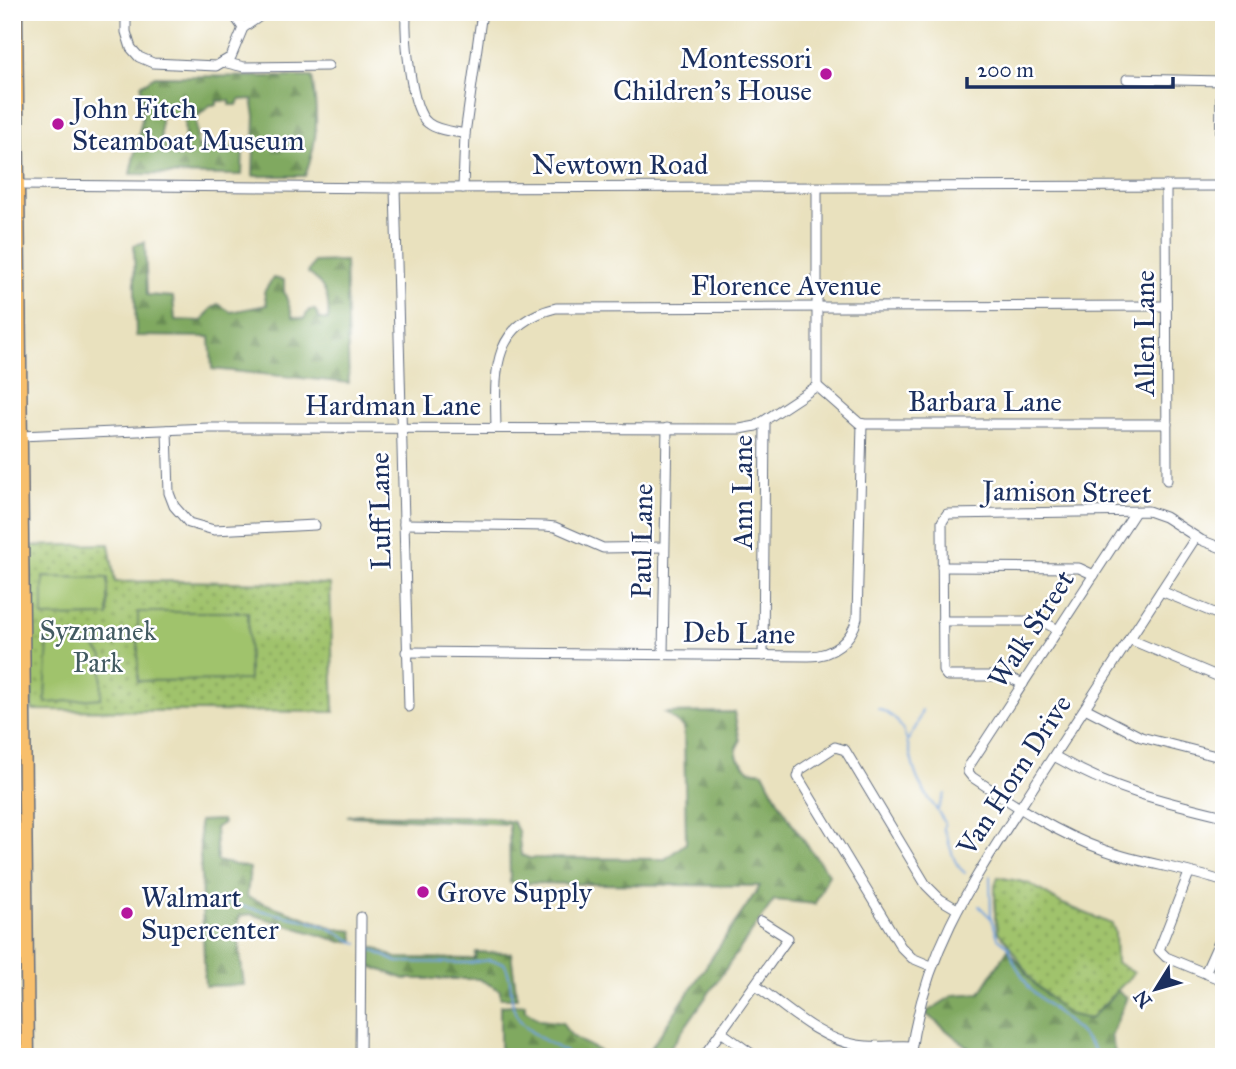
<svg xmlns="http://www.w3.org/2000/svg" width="1236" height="1069" font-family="'IM FELL Great Primer',serif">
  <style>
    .grass { fill: url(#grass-dots); stroke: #5e7965; stroke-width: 2 }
    .forest { fill: url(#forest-firs); stroke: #4e6c5f; stroke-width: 2; fill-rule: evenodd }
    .garden { fill: #a0c36c; stroke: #5e7965; stroke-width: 2 }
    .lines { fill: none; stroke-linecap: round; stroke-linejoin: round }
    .stream { stroke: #72a2dc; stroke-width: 2 }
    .minor-casing { stroke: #636d80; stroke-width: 11 }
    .major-casing { stroke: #636d80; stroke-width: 15 }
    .minor { stroke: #fff; stroke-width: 9 }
    .major { stroke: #f8bf6c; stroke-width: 12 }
    .poi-dot { fill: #b5179e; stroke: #fff; stroke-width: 2.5 }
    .labels { text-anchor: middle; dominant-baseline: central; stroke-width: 5; stroke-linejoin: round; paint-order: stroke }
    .poi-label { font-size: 28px; fill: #1b2f5e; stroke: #fff; text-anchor: start }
    .street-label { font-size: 28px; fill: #1b2f5e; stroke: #fff }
    .park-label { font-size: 28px; fill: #435b62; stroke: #fff }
  </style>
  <defs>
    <pattern id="grass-dots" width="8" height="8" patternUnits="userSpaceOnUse" patternTransform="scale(1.75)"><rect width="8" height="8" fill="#a0c36c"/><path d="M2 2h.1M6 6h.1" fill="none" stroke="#829f5c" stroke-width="1.8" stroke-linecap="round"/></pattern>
    <pattern id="forest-firs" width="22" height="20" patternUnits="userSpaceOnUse" patternTransform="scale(1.75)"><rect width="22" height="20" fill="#80a960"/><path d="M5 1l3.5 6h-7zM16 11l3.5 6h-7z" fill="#688a52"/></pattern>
  </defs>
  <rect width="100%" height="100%" fill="#fff"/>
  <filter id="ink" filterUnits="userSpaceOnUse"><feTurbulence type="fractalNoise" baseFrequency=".0143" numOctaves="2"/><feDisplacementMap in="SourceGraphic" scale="14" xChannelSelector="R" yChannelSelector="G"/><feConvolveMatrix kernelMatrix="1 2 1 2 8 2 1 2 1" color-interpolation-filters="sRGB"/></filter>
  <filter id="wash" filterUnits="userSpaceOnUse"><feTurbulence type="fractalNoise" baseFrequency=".00686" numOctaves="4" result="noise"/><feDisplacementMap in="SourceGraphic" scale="28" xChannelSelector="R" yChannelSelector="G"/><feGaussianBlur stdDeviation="1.57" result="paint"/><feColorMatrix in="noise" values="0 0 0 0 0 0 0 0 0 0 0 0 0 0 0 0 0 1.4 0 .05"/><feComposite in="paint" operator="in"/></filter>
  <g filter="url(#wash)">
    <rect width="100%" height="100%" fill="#e9e1be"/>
    <g class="grass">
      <polygon points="109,544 115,582 180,581 330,584 334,712 32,710 31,546"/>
      <polygon points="998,877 1028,883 1063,904 1112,924 1115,932 1116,962 1134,973 1090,1019 1067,1015 1033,982 1008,943 998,932 995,918 995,885"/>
    </g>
    <g class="forest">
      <path d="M155 76 312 77C318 115 319 140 305 176H253L255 116 252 99 239 100 237 105H230V101H217V105H210L196 118 197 147 243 148 242 175 130 174 142 119 141 85ZM161 114 184 115 185 144 161 143Z"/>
      <path d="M145 242 147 295 173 297 175 320 202 321 211 309 218 304 231 312 267 305 264 292 273 278 284 280V291L293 317 304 319 309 310H315L320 319 328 320C330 300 326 285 308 273L314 262 345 261 349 383 212 369 210 337 136 336 134 245Z"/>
      <path d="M734 712 740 741 736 749 738 758 749 770 763 772C781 809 803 842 829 874L815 904 774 900 664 1057H645L760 886 510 883 509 824 347 816 358 814 492 817 513 822 518 831 521 855 529 858 665 859 686 843 684 728 665 713Z"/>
      <polygon points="222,820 223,823 215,828 217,861 250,868 247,897 337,929 353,931 354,941 342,942 251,914 240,916 237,931 244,985 205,986 199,821"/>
      <polygon points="370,948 376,948 396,958 475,959 476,952 511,953 517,998 500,998 500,990 479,979 405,979 370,966"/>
      <polygon points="1008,949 1033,982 1067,1014 1090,1019 1117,991 1127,997 1111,1036 1116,1057 980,1057 925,1013 954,995 980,993"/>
      <path d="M525 1004V1010L540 1020 563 1023C571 1043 592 1043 607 1057H505L500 1047V1006Z"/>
    </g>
    <g class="garden">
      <polygon points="43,577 108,578 108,616 43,617"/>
      <polygon points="138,612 248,612 249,680 138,681"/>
      <polygon points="48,640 91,643 103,656 101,698 48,703 45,700"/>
    </g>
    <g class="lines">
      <g class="stream">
        <path d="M878 709C914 721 906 758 919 782 926 796 937 809 945 823L943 828C952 845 950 861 965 873"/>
        <polyline points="908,740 917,725 922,710"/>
        <polyline points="938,809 945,794"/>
        <polyline points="990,876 991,916"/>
        <polyline points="209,899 308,921 329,928 358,944"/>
        <polyline points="979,906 991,918 998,938 1009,947 1014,962 1030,989 1077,1030 1092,1046 1098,1057"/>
        <path d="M366 947 397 962 470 963 489 960 504 963C512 976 510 991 513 1006 519 1032 554 1045 575 1057"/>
      </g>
    </g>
  </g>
  <g filter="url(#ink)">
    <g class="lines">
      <g class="minor-casing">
        <g id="minor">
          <polyline points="126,12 126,32 131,48 139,57 153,63 216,66 231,57 243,28 266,12"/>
          <polyline points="237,12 236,18 243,28"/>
          <path d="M406 12C405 36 410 110 428 123 438 131 453 131 465 134"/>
          <polyline points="223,62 244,67 328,66"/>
          <polyline points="1127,79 1224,81"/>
          <polyline points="17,185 395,188 1224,186"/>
          <polyline points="1166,186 1167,480"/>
          <polyline points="1220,186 1221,81"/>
          <polyline points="395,188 409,707"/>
          <polyline points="463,188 465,134 482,12"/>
          <polyline points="817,188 817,386"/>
          <polyline points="817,386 859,423 865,424 1167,424"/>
          <path d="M496 428C495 373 490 324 556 308L1166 306"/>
          <polyline points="167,430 169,493 174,506 189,523 214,530 315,525"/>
          <polyline points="20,436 208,428 740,429 756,426 817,386"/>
          <path d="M1135 512 969 766 968 772 972 777C1014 805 1056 833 1104 850 1143 864 1185 868 1224 882"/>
          <polyline points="404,524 545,526 555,527 603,548 664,547"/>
          <polyline points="942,567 1079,568 1094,575"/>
          <polyline points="1161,591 1224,617"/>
          <polyline points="942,621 1042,621 1058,630"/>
          <polyline points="1129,639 1224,679"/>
          <path d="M406 652 809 656C832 656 852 641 857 618L862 424"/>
          <polyline points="663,654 667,428"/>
          <polyline points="763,656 765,421"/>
          <polyline points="1023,684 1006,676 947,676 943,671 942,522 947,514 1148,511 1165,517 1201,540 1224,549"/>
          <polyline points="1085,708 1141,737 1224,758"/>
          <path d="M1054 756C1111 789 1161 801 1224 816"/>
          <polyline points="1189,873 1159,950 1166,957 1224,981"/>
          <polyline points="931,966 912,958 901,947 798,777 800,770 835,747 845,750 926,885 940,899 957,909"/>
          <polyline points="1205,973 1224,931"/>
          <path d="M755 985C786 1007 818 1039 857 1045 875 1048 893 1045 911 1046"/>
          <polyline points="721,1032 756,1057"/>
          <polyline points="360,1057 361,917"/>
          <polyline points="703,1057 788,938 761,921"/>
          <path d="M910 1057C926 940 982 868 1043 772 1094 693 1145 615 1196 537"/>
        </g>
      </g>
      <g class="major-casing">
        <polyline id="major" points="16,12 28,1057"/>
      </g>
      <use href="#minor" class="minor"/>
      <use href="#major" class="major"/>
    </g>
  </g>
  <g class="poi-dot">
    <circle cx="826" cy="74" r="7"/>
    <circle cx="58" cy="124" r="7"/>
    <circle cx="423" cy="892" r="7"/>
    <circle cx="127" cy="913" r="7"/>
  </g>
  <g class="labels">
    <g class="poi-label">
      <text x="812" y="58" text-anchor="end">Montessori<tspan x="812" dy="32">Children's House</tspan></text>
      <text x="72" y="108">John Fitch<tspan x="72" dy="32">Steamboat Museum</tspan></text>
      <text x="437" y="892">Grove Supply</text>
      <text x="141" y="897">Walmart<tspan x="141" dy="32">Supercenter</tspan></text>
    </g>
    <g class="street-label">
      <text x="620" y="164">Newtown Road</text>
      <text x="786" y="285">Florence Avenue</text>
      <text transform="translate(1144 333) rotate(-90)">Allen Lane</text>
      <text x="985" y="401">Barbara Lane</text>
      <text x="393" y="405">Hardman Lane</text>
      <text transform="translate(742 492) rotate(-90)">Ann Lane</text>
      <text transform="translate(1067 492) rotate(1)">Jamison Street</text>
      <text transform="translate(380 511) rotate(-91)">Luff Lane</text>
      <text transform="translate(642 541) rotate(-89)">Paul Lane</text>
      <text transform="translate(1031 629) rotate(-57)">Walk Street</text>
      <text transform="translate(739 633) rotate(1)">Deb Lane</text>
      <text transform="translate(1014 775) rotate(-57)">Van Horn Drive</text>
    </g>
    <g class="park-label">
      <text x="98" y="630">Syzmanek<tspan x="98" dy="32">Park</tspan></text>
    </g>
  </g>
  <rect width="1236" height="1069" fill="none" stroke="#fff" stroke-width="42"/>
  <g transform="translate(1156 989) rotate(233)" stroke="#ffffff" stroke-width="5" paint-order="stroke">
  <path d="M0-5L12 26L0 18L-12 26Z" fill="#1b2f5e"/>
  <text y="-10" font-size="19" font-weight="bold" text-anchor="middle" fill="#1b2f5e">N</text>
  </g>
  <path d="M967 77v10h206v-10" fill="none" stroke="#1b2f5e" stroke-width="3.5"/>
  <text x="977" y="77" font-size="21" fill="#1b2f5e" stroke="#ffffff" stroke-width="5" paint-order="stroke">200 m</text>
</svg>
